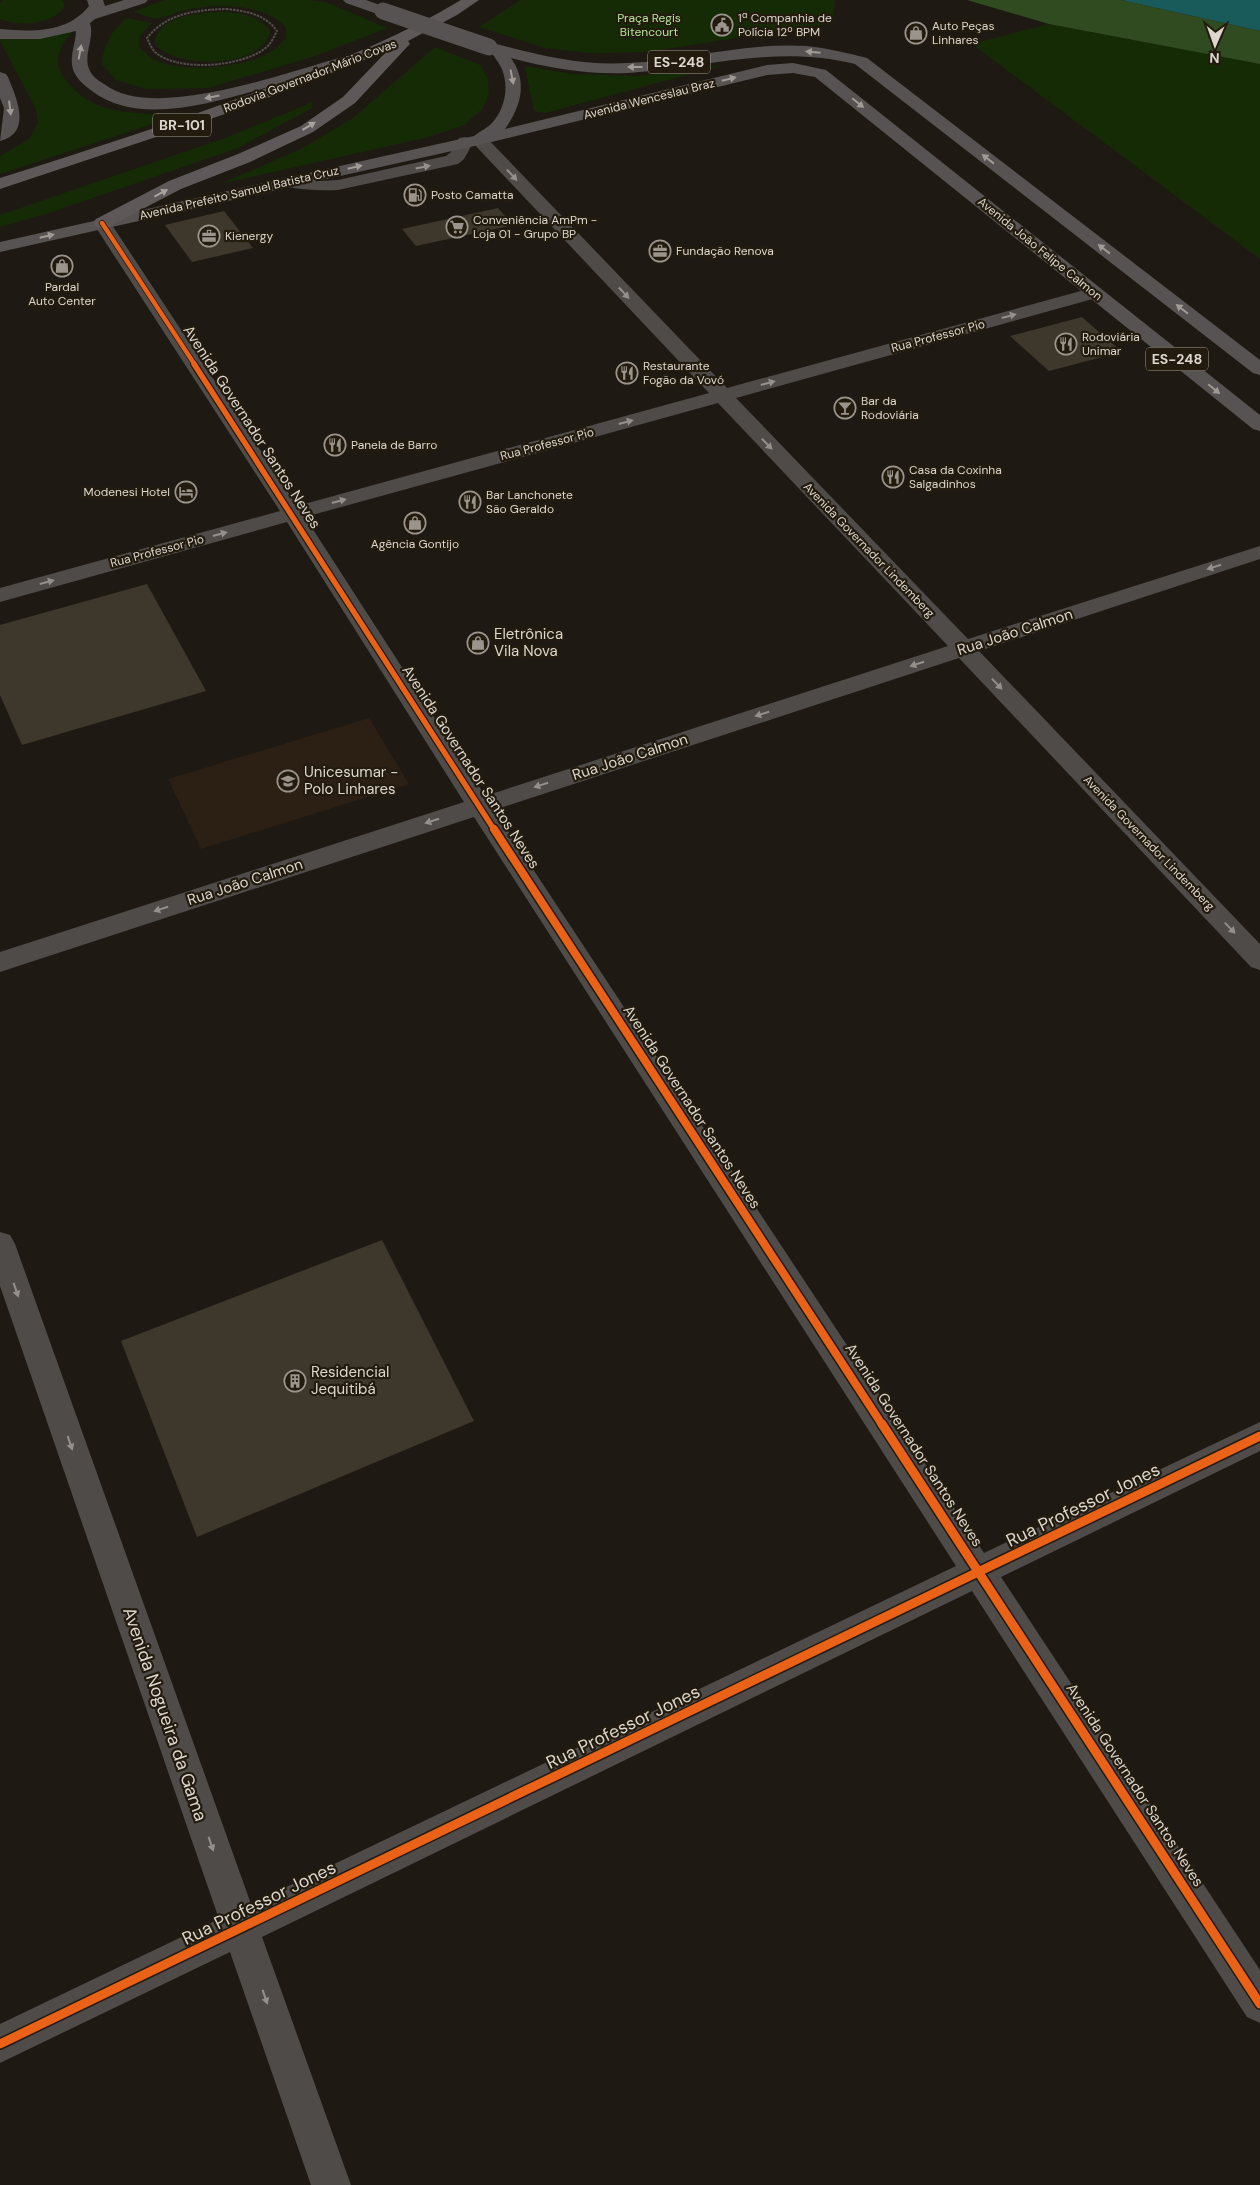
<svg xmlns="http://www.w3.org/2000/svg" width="1260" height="2185" font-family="'DM Sans',sans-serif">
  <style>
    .education { fill: #2c1f14 }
    .green { fill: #152b06 }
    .forest { fill: #304b20 }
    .water { fill: #195a5b }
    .building { fill: #3e372b }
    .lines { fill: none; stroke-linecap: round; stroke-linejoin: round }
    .path { stroke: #514e4b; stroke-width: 2; stroke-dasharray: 2.5 1; stroke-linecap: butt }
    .minor { fill: #4e4b49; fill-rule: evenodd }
    .major { fill: #575352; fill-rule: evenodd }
    .highway { fill: #5e5958; fill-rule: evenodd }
    .major-bridge { stroke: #575352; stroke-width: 17 }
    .cycleway-far3-casing { stroke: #231b0e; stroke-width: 6 }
    .cycleway-far2-casing { stroke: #231b0e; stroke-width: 8 }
    .cycleway-far1-casing { stroke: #231b0e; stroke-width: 11 }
    .cycleway-casing { stroke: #231b0e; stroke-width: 12 }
    .cycleway-far3 { stroke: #ea6118; stroke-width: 4.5 }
    .cycleway-far2 { stroke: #ea6118; stroke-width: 5.5 }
    .cycleway-far1 { stroke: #ea6118; stroke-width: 8 }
    .cycleway { stroke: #ea6118; stroke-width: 9 }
    .oneway { fill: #a09b96 }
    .oneway2 { fill: #aaa49f }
    .oneway3 { fill: #95908c }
    .labels { text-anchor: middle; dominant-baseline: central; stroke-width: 4.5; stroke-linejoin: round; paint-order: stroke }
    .far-park-label { font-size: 12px; fill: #b1e498; stroke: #231b0e }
    .far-poi-label { font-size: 12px; fill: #dcd6ce; stroke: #231b0e; text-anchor: start }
    .far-street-label { font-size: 12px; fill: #dcd6ce; stroke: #231b0e }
    .shield { fill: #231b0e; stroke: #a49e94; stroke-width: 1 }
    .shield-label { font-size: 14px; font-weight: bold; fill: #dcd6ce }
    .street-label { font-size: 15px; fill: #dcd6ce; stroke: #231b0e }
    .poi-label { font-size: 15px; fill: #dcd6ce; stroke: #231b0e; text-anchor: start }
    .near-street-label { font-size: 18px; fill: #dcd6ce; stroke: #231b0e }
  </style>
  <rect width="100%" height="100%" fill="#1e1a13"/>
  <polygon class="education" points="369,718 409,784 201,849 168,779"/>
  <g class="green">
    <path d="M3 0H62L65 6C53 25 19 27 0 19V2Z"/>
    <path d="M164 0H308L326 2 387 28 318 55 208 88 147 89 116 80 102 65C104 43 110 34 126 18L152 23 139 37 140 48C145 52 150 58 155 60 183 74 251 68 275 49 279 46 283 41 286 38V27C262 2 213 3 182 11 174 13 167 17 159 18 152 19 141 14 133 12Z"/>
    <polygon points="521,0 835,0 833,23 647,52 590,53 545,48 479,27"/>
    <path d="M220 12C239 13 259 14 270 31 263 69 178 69 155 45 154 16 199 13 220 12Z"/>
    <polygon points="1049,24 1260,64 1260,259 972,44"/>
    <path d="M76 28C61 43 51 59 64 78 91 117 141 114 183 114L0 174V156L29 139 38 123 36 109 0 41V37Z"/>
    <polygon points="435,47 480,65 488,79 489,93 483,108 464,125 429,137 220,184 301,149 353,118"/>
    <polygon points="724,65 545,113 534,111 525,66 573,74 636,76"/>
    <polygon points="313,102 312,108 238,148 49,213 0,227 0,215 225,138"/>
  </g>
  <polygon class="forest" points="967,0 1121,0 1260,31 1260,64 1049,24"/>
  <polygon class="water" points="1121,0 1260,0 1260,31"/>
  <g class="building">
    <polygon points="498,208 513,225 416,246 402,229"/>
    <polygon points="224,211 253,248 192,262 165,225"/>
    <polygon points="1082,317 1122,352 1049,371 1010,336"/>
    <polygon points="147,584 206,691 22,745 0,695 0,625"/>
    <polygon points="382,1240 474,1421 197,1537 121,1341"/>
  </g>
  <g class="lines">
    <path class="path" d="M226 9C246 11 265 14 277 31 275 35 272 41 269 45 247 67 178 73 155 52 151 48 149 42 147 38 167 13 196 10 226 9Z"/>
    <path class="minor" d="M479 135 485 136 727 388 1088 289 1094 287 1100 289 1103 293 1100 297 736 398 968 639 1260 546V559L979 651 1260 944V970L1251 967 959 658 494 810 984 1553 1260 1422V1451L1001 1577 1260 1970V2023L1247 2017 972 1591 262 1937 351 2185H311L230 1952 0 2063V2024L219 1919 0 1286V1232L10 1235 15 1244 251 1904 956 1566 474 817 0 972V952L464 802 287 522 0 602V588L280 511 93 223 96 219 102 218 108 219 297 506 709 393 473 143 464 159 458 164 338 190C320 191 301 190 283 186L280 182 283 178 289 177 321 181 338 180 446 156 451 152 459 138 465 137 471 139ZM718 403 948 646 485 796 305 517Z"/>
    <g class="major">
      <path d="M87 0H103L105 6 124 0H148L145 3 95 19 90 23C95 39 82 56 90 71 93 77 99 81 104 84 154 123 288 71 347 56L353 58 355 61 353 64C326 71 299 79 272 86 220 100 140 128 92 91 85 86 78 80 74 72 68 58 76 44 76 31L40 39H0V29C32 32 68 33 89 6Z"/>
      <polygon points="343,0 366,0 388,8 391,11 388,14 383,16 346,3"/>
      <path d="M489 42C535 54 580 66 628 63 688 60 746 42 807 46 827 48 847 53 867 58L1260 360V375L1253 373 855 64C774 44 708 68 628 73 589 75 549 68 511 58 528 82 521 106 505 129L767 65 793 63 826 70 1260 415V431L1253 429 815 77 793 73 767 75 479 145 0 252V242L474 136C480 131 488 128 493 122 507 106 510 80 498 62 496 60 494 55 491 53 487 50 485 52 481 47L484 44Z"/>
      <path d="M0 72 6 74 8 77C16 97 33 133 0 141L4 108 0 98Z"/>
    </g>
    <path class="highway" d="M461 0H479L457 15 408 41 410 44 407 47 355 103 313 132 250 162 181 189 108 227 102 228 96 227 93 223 96 219 169 181 238 154 301 126 343 97 387 51 237 110 0 189V178C95 148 191 117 285 81 345 58 405 34 461 0Z"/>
    <polyline class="major-bridge" points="383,11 489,47"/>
    <g class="cycleway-far3-casing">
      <polyline id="cycleway-far3" points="102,223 195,365"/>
    </g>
    <g class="cycleway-far2-casing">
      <polyline id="cycleway-far2" points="194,364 495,831"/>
    </g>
    <g class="cycleway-far1-casing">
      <polyline id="cycleway-far1" points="494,829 883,1426"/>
    </g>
    <g class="cycleway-casing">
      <g id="cycleway">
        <polyline points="882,1424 1260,2004"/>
        <polyline points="0,2044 1260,1436"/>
      </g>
    </g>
    <use href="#cycleway-far3" class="cycleway-far3"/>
    <use href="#cycleway-far2" class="cycleway-far2"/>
    <use href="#cycleway-far1" class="cycleway-far1"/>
    <use href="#cycleway" class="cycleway"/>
  </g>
  <defs><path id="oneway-solid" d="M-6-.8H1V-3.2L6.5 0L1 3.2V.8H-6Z" transform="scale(1.25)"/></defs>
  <g class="oneway">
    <use href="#oneway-solid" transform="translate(80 52) rotate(-79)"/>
    <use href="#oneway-solid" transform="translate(813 52) rotate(-175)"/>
    <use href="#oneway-solid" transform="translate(635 67) rotate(180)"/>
    <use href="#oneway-solid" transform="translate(512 77) rotate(79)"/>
    <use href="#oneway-solid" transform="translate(729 79) rotate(-14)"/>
    <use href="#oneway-solid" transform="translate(212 97) rotate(169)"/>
    <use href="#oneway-solid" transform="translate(858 103) rotate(39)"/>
    <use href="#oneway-solid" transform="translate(10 108) rotate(83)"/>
    <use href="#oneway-solid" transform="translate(988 159) rotate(-142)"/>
    <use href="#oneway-solid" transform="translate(355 167) rotate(-13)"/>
    <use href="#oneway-solid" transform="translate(47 236) rotate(-13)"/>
    <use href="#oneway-solid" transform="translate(1104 249) rotate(-142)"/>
    <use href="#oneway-solid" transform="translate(1182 309) rotate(-142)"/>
    <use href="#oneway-solid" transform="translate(1214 389) rotate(39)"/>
  </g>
  <g class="oneway2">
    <use href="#oneway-solid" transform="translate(309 126) rotate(-31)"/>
    <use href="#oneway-solid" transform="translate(161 193) rotate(-28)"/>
  </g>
  <g class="oneway3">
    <use href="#oneway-solid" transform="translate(423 167) rotate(-12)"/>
    <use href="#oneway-solid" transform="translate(512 175) rotate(47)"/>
    <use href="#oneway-solid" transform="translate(624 293) rotate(47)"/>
    <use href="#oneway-solid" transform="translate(1009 316) rotate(-15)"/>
    <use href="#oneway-solid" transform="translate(768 383) rotate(-15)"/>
    <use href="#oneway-solid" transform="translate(626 422) rotate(-15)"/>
    <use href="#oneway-solid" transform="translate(767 444) rotate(46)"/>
    <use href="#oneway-solid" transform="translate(339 501) rotate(-15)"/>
    <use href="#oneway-solid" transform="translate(220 534) rotate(-15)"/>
    <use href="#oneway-solid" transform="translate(1214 567) rotate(162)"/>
    <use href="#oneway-solid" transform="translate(47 582) rotate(-15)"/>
    <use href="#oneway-solid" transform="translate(917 664) rotate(162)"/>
    <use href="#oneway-solid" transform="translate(997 684) rotate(46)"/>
    <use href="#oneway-solid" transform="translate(762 714) rotate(162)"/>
    <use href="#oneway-solid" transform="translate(541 785) rotate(162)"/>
    <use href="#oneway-solid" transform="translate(432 821) rotate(162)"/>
    <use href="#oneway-solid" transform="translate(161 909) rotate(162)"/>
    <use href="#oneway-solid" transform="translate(1230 928) rotate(46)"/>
    <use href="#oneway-solid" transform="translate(16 1290) rotate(71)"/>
    <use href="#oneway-solid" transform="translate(70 1443) rotate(71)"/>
    <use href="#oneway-solid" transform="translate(211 1844) rotate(71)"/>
    <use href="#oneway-solid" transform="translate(265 1997) rotate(71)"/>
  </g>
  <defs>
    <g id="civic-ring" transform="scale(1.125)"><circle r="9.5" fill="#231b0e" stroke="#9a948d" stroke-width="1.5"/><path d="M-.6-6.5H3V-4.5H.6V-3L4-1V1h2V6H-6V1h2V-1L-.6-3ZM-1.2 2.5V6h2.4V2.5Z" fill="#9a948d"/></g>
    <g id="shop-ring" transform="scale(1.125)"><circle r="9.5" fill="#231b0e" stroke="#9a948d" stroke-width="1.5"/><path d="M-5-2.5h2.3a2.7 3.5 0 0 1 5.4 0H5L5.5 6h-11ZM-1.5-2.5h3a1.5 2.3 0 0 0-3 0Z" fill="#9a948d"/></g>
    <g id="fuel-ring" transform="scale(1.125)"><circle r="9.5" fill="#231b0e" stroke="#9a948d" stroke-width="1.5"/><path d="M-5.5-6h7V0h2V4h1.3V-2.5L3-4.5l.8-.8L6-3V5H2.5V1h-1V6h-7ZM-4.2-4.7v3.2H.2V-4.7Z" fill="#9a948d"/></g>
    <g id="supermarket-ring" transform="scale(1.125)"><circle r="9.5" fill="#231b0e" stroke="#9a948d" stroke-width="1.5"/><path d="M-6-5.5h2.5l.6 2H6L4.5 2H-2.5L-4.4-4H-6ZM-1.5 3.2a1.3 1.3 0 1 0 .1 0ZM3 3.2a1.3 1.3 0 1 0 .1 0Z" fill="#9a948d"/></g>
    <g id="office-ring" transform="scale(1.125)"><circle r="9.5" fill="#231b0e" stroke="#9a948d" stroke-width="1.5"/><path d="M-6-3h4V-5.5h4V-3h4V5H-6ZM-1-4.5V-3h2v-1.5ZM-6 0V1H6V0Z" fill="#9a948d"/></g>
    <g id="restaurant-ring" transform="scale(1.125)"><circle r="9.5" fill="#231b0e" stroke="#9a948d" stroke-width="1.5"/><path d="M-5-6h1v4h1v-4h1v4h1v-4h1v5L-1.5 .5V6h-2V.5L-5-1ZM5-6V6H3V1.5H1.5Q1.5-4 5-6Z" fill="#9a948d"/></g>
    <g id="bar-ring" transform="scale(1.125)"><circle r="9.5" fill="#231b0e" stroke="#9a948d" stroke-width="1.5"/><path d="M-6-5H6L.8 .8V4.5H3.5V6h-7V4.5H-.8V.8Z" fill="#9a948d"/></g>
    <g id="hotel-ring" transform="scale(1.125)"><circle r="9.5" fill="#231b0e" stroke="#9a948d" stroke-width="1.5"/><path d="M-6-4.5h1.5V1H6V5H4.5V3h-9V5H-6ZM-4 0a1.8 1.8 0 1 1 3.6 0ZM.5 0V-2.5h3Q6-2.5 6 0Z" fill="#9a948d"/></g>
    <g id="university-ring" transform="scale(1.125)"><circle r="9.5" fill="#231b0e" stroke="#9a948d" stroke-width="1.5"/><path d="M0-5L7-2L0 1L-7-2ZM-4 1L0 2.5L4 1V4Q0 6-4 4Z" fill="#9a948d"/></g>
    <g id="building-ring" transform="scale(1.125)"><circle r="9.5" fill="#231b0e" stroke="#9a948d" stroke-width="1.5"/><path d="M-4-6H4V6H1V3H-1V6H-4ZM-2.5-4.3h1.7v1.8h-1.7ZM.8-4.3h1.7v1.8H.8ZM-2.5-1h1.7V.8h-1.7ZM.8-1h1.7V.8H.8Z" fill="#9a948d"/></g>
  </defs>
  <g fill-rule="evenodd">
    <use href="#civic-ring" x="722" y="25"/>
    <use href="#shop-ring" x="916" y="33"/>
    <use href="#fuel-ring" x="415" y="195"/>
    <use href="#supermarket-ring" x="457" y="227"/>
    <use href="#office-ring" x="209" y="236"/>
    <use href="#office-ring" x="660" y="251"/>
    <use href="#shop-ring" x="62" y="266"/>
    <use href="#restaurant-ring" x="1066" y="344"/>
    <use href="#restaurant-ring" x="627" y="373"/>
    <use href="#bar-ring" x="845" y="408"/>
    <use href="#restaurant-ring" x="335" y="445"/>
    <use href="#restaurant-ring" x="893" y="477"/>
    <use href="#hotel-ring" x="186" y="492"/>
    <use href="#restaurant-ring" x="470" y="502"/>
    <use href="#shop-ring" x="415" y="523"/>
    <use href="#shop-ring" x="478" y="643"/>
    <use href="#university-ring" x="288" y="781"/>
    <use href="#building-ring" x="295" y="1381"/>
  </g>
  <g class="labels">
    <g class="far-park-label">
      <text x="649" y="18">Praça Regis<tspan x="649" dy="14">Bitencourt</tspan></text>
    </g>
    <g class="far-poi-label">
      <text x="738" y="18">1ª Companhia de<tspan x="738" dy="14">Polícia 12º BPM</tspan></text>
      <text x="932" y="26">Auto Peças<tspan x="932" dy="14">Linhares</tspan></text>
      <text x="431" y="195">Posto Camatta</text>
      <text x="473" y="220">Conveniência AmPm -<tspan x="473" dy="14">Loja 01 - Grupo BP</tspan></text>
      <text x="225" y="236">Kienergy</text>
      <text x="676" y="251">Fundação Renova</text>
      <text x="62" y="287" text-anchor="middle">Pardal<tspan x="62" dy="14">Auto Center</tspan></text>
      <text x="1082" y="337">Rodoviária<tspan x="1082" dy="14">Unimar</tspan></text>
      <text x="643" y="366">Restaurante<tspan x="643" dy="14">Fogão da Vovó</tspan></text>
      <text x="861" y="401">Bar da<tspan x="861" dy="14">Rodoviária</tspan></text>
      <text x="351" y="445">Panela de Barro</text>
      <text x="909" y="470">Casa da Coxinha<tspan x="909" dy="14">Salgadinhos</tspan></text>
      <text x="170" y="492" text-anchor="end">Modenesi Hotel</text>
      <text x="486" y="495">Bar Lanchonete<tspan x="486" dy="14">São Geraldo</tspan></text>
      <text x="415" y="544" text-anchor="middle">Agência Gontijo</text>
    </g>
    <g class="far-street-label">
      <text transform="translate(310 76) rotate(-21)">Rodovia Governador Mário Covas</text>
      <text transform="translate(649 99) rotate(-14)">Avenida Wenceslau Braz</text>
      <text transform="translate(239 193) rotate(-13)">Avenida Prefeito Samuel Batista Cruz</text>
      <text transform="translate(1040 249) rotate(39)">Avenida João Felipe Calmon</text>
      <text transform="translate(938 336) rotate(-15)">Rua Professor Pio</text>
      <text transform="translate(547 444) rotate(-15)">Rua Professor Pio</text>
      <text transform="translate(869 550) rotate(46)">Avenida Governador Lindemberg</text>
      <text transform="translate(157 551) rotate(-15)">Rua Professor Pio</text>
      <text transform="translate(1149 843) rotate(46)">Avenida Governador Lindemberg</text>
    </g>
    <g class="shield">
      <rect x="648" y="50.5" width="62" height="23" rx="4"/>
      <rect x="153" y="113.5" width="58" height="23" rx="4"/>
      <rect x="1146" y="347.5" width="62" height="23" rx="4"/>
    </g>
    <g class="shield-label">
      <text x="679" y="62">ES-248</text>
      <text x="182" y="125">BR-101</text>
      <text x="1177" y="359">ES-248</text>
    </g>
    <g class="street-label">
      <text transform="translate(252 427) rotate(57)">Avenida Governador Santos Neves</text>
      <text transform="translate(1015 632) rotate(-18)">Rua João Calmon</text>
      <text transform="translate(630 757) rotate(-18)">Rua João Calmon</text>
      <text transform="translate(471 767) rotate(57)">Avenida Governador Santos Neves</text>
      <text transform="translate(245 882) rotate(-18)">Rua João Calmon</text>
      <text transform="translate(692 1107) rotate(57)">Avenida Governador Santos Neves</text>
      <text transform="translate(914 1445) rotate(57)">Avenida Governador Santos Neves</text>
      <text transform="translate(1135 1785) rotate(57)">Avenida Governador Santos Neves</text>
    </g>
    <g class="poi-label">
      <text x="494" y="634">Eletrônica<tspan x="494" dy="17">Vila Nova</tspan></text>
      <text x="304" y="772">Unicesumar -<tspan x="304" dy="17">Polo Linhares</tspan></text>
      <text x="311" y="1372">Residencial<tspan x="311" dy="17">Jequitibá</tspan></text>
    </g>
    <g class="near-street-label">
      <text transform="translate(1083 1505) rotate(-26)">Rua Professor Jones</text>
      <text transform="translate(165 1714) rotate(71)">Avenida Nogueira da Gama</text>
      <text transform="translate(623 1727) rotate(-26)">Rua Professor Jones</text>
      <text transform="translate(259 1903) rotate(-26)">Rua Professor Jones</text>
    </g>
  </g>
  <g transform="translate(1215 45) rotate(182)" stroke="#231b0e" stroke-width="4" paint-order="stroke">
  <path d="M0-4L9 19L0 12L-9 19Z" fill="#dcd6ce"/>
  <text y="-8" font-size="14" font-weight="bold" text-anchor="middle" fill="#dcd6ce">N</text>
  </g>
</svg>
